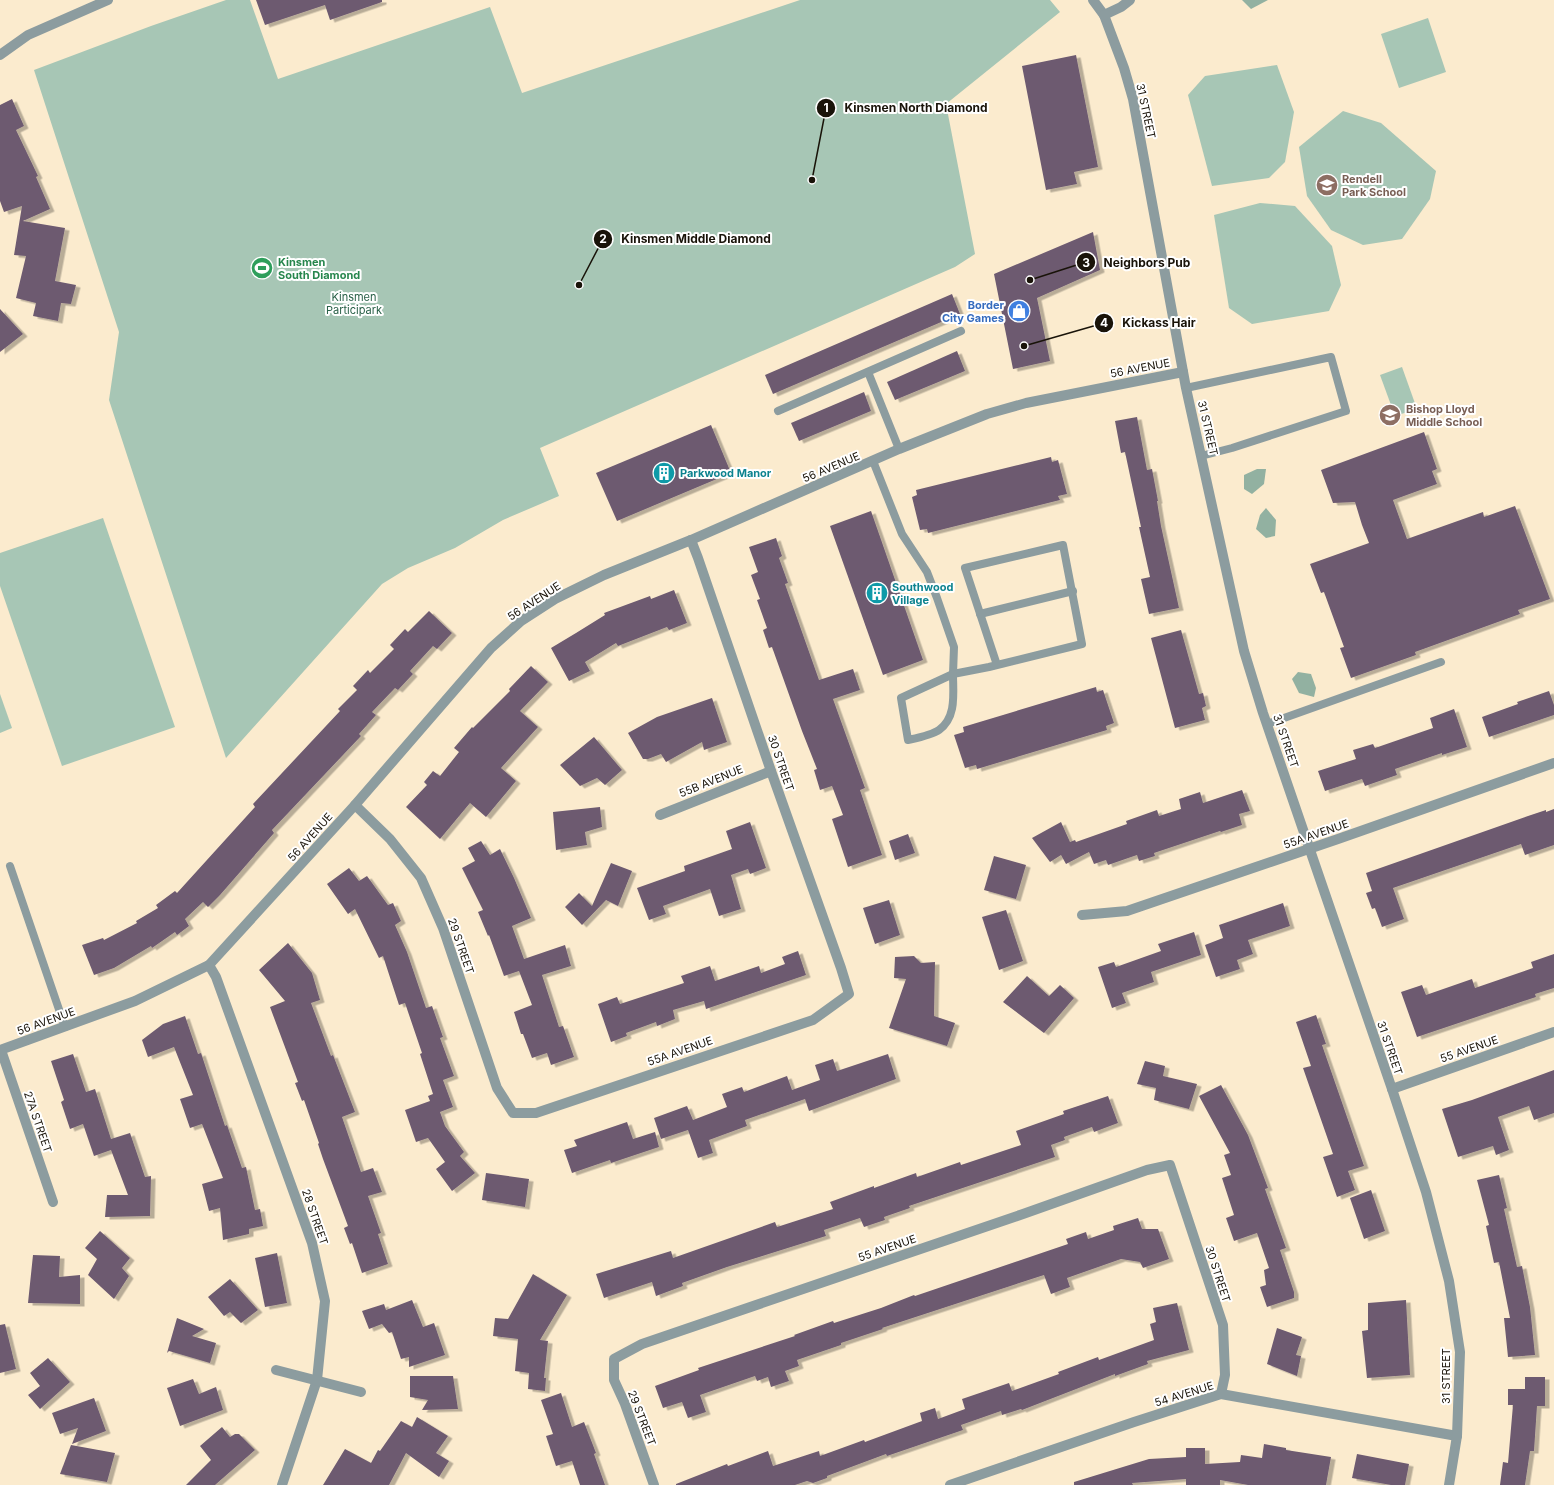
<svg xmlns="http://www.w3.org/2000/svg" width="1554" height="1485" font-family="Inter,sans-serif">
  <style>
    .green { fill: #a7c6b5 }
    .forest { fill: #92b1a1 }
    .building { fill: #6d5a70; filter: url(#shadow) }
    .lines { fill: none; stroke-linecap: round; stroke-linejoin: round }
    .service { stroke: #8c9c9f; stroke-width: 8 }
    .minor { stroke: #8c9c9f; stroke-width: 10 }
    .tertiary { stroke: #8c9c9f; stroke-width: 10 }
    .labels { text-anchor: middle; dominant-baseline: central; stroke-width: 4; stroke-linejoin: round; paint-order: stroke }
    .street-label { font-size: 11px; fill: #191309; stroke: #fff }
    .education-label { font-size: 11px; font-weight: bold; fill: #785e54; stroke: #fff; text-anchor: start }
    .leisure-label { font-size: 11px; font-weight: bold; fill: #27864d; stroke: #fff; text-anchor: start }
    .park-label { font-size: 11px; fill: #2a6148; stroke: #fff }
    .shop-label { font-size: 11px; font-weight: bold; fill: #366cbe; stroke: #fff; text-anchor: end }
    .culture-label { font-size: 11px; font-weight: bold; fill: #0d838f; stroke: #fff; text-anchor: start }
    .leader { fill: none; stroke: #191309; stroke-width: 1.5 }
    .callout-dot { fill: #191309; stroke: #fff; stroke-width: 1.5 }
    .mark-label { font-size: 12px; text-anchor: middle; font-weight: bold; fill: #fff }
    .callout-label { font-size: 12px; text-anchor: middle; font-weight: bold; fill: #191309; stroke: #fff; stroke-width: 4; stroke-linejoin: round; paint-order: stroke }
  </style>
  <defs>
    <filter id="shadow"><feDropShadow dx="4.5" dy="2.5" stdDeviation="0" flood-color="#0004"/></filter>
  </defs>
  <rect width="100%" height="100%" fill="#fbebce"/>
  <g class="green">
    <polygon points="226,0 250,0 278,79 490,7 522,93 800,0 1050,0 1060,12 946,104 975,254 955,267 540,448 559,496 503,520 455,548 408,568 382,584 226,758 109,400 119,332 34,70 151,26"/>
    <polygon points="1428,18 1446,72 1399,88 1381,34"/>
    <polygon points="1277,65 1294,112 1285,162 1269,178 1212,186 1188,95 1205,76"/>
    <polygon points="1343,111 1381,123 1436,171 1430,199 1402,239 1363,245 1331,230 1307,196 1299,147"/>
    <polygon points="1260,203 1295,206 1332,246 1341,285 1329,311 1252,324 1229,308 1214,215"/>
    <polygon points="1402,367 1417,409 1395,416 1380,375"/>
    <polygon points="103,518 175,727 62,766 0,586 0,553"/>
    <polygon points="0,694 12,728 0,733"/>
  </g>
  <g class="forest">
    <polygon points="1242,0 1268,0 1251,9"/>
    <polygon points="1257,469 1266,469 1264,484 1252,494 1244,489 1244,475"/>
    <polygon points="1266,508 1276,520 1275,536 1266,538 1256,529 1260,515"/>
    <polygon points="1298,672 1311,674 1316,688 1314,697 1299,693 1292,679"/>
  </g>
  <g class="building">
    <polygon points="256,0 382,0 382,2 330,20 325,5 265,25"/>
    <polygon points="1076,55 1098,167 1074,172 1077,184 1046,190 1022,66"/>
    <polygon points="12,99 24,126 16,130 38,176 36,177 50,209 23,221 65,228 55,281 76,285 71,304 61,303 58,321 33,316 36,303 16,298 26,256 14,255 22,206 4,212 0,201 0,105"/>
    <polygon points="1093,232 1100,270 1037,298 1050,361 1013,369 994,274"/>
    <polygon points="952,294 960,314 773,394 765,375"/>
    <polygon points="0,309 23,334 0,352"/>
    <polygon points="957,351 965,371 895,400 887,382"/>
    <polygon points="864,392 871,411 799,441 791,423"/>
    <polygon points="1137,417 1147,470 1152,469 1158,501 1157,501 1161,526 1179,608 1149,614 1141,579 1150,577 1139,527 1141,527 1125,452 1121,453 1115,421"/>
    <polygon points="711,425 731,473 617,521 596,473"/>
    <polygon points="1424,432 1437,469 1432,471 1437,484 1393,500 1407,539 1483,512 1484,517 1515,506 1550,599 1518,610 1520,614 1415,652 1416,655 1351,678 1340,648 1344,647 1324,592 1321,593 1310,564 1369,543 1362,525 1355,502 1333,503 1321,470"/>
    <polygon points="1051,457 1052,462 1058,460 1067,494 1058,496 1060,500 928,533 927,529 920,530 912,497 917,495 916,490"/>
    <polygon points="871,511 923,660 883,675 830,526"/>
    <polygon points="776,538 782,556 779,558 788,583 785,584 819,680 853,669 860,690 833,699 865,788 860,790 882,855 848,867 832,819 843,815 832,786 820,790 814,770 817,769 802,731 772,647 769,648 763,630 767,628 757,600 760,599 751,575 758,572 749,547"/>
    <polygon points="674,590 687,623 669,630 667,627 618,646 616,643 585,662 590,671 569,681 551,648 576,633 605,615 604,613 650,596 651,599"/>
    <polygon points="429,611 452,633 437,649 433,646 410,671 413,674 398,690 395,688 372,712 376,715 359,734 361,736 272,830 274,833 220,895 208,907 203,902 185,919 189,926 177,935 175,932 152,948 151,946 114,968 94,975 82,945 103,938 104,940 137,923 136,921 158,908 156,905 175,891 177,893 255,807 253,804 340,711 338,709 357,690 353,686 368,670 370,673 394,649 390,645 405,629 408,632"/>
    <polygon points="1181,630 1199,694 1203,693 1206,706 1202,708 1205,720 1175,728 1151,638"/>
    <polygon points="531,666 548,682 520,711 538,727 501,768 516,781 486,817 470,803 440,839 406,807 427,785 424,782 433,771 440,776 459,752 454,748 472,727 473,728 510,691 509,689"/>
    <polygon points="1096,687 1097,692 1103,690 1114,723 1106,726 1107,730 977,769 976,765 965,768 954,735 964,732 963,727"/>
    <polygon points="1549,691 1554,705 1554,715 1489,737 1482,717 1518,704 1517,702"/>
    <polygon points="712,698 727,742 704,750 702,742 666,762 661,754 648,759 643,759 628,733 657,717"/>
    <polygon points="1454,709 1467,747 1442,755 1442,753 1395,769 1397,775 1365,786 1362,779 1325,791 1318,771 1356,759 1353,750 1373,744 1375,748 1433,728 1430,718"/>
    <polygon points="594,737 622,770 605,785 597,778 580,786 560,765"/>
    <polygon points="1242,790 1250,811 1239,814 1242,825 1221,832 1220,831 1154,853 1155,856 1139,861 1137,855 1108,865 1106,860 1094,864 1089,852 1066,864 1061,855 1050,862 1032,838 1061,822 1070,842 1075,840 1076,842 1127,824 1126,821 1157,810 1159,816 1181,809 1179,799 1200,792 1203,803"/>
    <polygon points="600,807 602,827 585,832 587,845 556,850 553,812"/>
    <polygon points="1554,809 1554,845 1525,855 1521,844 1393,888 1404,919 1382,927 1375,908 1372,909 1366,893 1372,891 1366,873 1528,816 1546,810 1546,812"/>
    <polygon points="750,822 766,868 750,874 748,869 731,875 741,909 719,916 710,889 663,906 666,914 649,920 637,888 685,871 684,866 732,849 726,831"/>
    <polygon points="908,834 915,853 895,860 889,841"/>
    <polygon points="481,841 490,855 500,849 514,878 531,918 512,926 524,959 565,945 571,966 542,975 559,1027 563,1026 574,1057 551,1065 547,1053 532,1058 523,1034 521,1034 514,1012 532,1005 519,971 504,976 489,935 488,936 478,912 483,910 462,868 475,861 468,848"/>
    <polygon points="994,856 1026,865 1016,899 984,890"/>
    <polygon points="611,863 632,871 618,906 606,900 582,925 565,907 579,893 592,906"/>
    <polygon points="349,868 359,881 367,876 388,905 393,903 401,921 395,925 407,952 426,1008 432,1006 443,1037 440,1038 454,1076 443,1080 453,1107 440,1112 445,1126 464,1152 460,1156 475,1173 452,1191 436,1169 445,1162 428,1138 416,1142 405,1110 430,1101 428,1096 433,1094 420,1054 422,1053 405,1003 399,1005 383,956 379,958 355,909 348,914 327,884"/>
    <polygon points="889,900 900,935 875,944 863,908"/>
    <polygon points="1283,903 1290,926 1248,940 1253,954 1237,960 1240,969 1216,977 1205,945 1223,938 1219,925"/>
    <polygon points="1006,910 1023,961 999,970 982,917"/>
    <polygon points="1194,932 1201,955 1151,972 1154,982 1122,993 1126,1003 1112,1008 1098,967 1114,962 1116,967 1161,951 1158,944"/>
    <polygon points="288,943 312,973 320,1000 311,1003 331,1056 333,1055 355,1112 342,1117 361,1172 373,1168 382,1192 368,1196 381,1233 378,1234 388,1264 362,1273 352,1243 350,1244 344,1228 348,1226 323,1159 318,1144 319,1143 304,1100 302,1101 295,1083 298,1082 270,1007 285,1001 259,970"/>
    <polygon points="798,951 806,975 706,1009 704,1001 673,1010 675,1019 657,1026 656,1022 626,1033 627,1036 611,1042 598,1004 617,997 620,1004 684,983 681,976 710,966 715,981 759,966 761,973 785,964 782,957"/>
    <polygon points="1554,954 1554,988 1535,994 1536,997 1417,1037 1401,992 1422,985 1426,995 1472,979 1475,988 1533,968 1531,962"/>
    <polygon points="914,956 921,963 935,962 934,1016 955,1023 947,1046 889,1028 906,979 894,978 895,957"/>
    <polygon points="1027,976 1049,996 1060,985 1074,998 1044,1033 1003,1002"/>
    <polygon points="1316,1015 1326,1044 1322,1045 1364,1166 1348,1171 1355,1190 1337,1197 1323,1157 1333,1154 1303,1068 1311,1066 1296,1022"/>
    <polygon points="185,1016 198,1054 201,1053 225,1126 227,1125 242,1168 246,1167 255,1210 260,1209 263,1226 249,1229 249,1234 223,1240 220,1208 209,1211 202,1184 223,1178 202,1124 190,1128 180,1099 193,1095 174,1047 148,1057 142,1040 163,1024"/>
    <polygon points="73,1054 86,1092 95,1089 111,1139 130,1133 145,1177 151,1176 150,1216 105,1217 107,1195 128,1195 111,1150 94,1156 83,1124 70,1129 61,1102 64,1100 51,1061"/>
    <polygon points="888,1054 896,1079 809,1111 805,1099 745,1120 747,1126 709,1140 713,1153 698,1158 688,1130 661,1139 654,1118 687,1106 693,1120 727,1107 722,1094 742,1087 744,1092 787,1076 792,1090 820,1080 815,1065 833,1059 837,1071"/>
    <polygon points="1145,1061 1165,1066 1163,1076 1197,1084 1189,1109 1154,1100 1156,1088 1137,1084"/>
    <polygon points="1554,1070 1554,1113 1534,1120 1529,1106 1498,1117 1509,1150 1496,1155 1493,1146 1458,1157 1442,1109 1472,1100"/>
    <polygon points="1221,1085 1248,1135 1268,1188 1265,1189 1286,1248 1280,1250 1294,1292 1294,1298 1267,1307 1260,1287 1266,1285 1264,1270 1269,1268 1257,1233 1234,1241 1226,1218 1234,1215 1222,1178 1231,1175 1224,1155 1230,1153 1199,1096"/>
    <polygon points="1108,1096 1118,1123 1094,1132 1092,1127 1064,1137 1065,1140 1051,1145 1055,1157 909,1206 910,1208 884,1217 885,1220 864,1227 860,1218 824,1230 826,1236 727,1267 682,1283 683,1286 656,1296 652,1282 604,1298 596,1274 671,1251 673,1258 775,1222 777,1227 833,1209 830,1202 874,1186 874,1188 916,1173 917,1177 960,1162 961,1165 1021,1145 1016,1131 1064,1114 1063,1111"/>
    <polygon points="627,1122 633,1139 655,1132 659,1147 611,1163 610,1160 572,1173 564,1150 577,1146 574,1140"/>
    <polygon points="486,1173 529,1179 525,1207 482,1200"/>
    <polygon points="1499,1175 1507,1208 1504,1209 1517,1267 1522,1266 1530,1307 1535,1355 1508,1357 1504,1318 1510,1318 1499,1262 1494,1263 1486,1226 1489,1225 1477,1180"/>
    <polygon points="1371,1190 1385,1231 1364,1239 1350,1198"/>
    <polygon points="1138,1218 1142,1229 1158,1229 1169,1259 1143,1268 1140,1262 1121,1259 1067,1278 1070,1287 1051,1294 1044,1275 882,1328 883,1329 841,1343 841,1345 797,1360 799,1366 785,1371 789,1381 771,1387 768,1377 757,1381 755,1376 700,1395 706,1412 688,1418 682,1402 663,1408 655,1386 699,1370 698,1368 795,1336 794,1335 833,1321 834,1323 881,1308 914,1295 915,1296 1068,1244 1066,1239 1086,1232 1088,1239 1114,1230 1113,1226"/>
    <polygon points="100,1231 130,1258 122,1268 129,1276 114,1299 88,1275 97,1259 85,1248"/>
    <polygon points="277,1253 287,1303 265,1307 255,1258"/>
    <polygon points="33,1255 60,1256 59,1277 80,1275 80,1304 28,1303"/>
    <polygon points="533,1274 567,1295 540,1340 548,1341 544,1378 546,1378 545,1391 528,1389 529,1373 515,1371 518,1339 493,1336 495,1318 508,1319"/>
    <polygon points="230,1279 258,1310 241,1323 230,1312 224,1316 208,1297"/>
    <polygon points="412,1300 423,1327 434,1323 445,1355 409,1367 409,1357 401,1359 392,1332 389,1333 382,1324 369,1329 362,1311 384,1304 386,1310"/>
    <polygon points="1406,1300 1410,1375 1367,1378 1362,1331 1368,1330 1368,1303"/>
    <polygon points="1177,1303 1189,1350 1147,1361 1148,1364 1115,1376 1115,1374 1022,1410 1021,1409 1002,1415 1001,1411 961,1425 963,1430 887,1456 886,1454 827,1476 827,1478 813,1483 807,1481 795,1485 676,1485 676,1484 727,1464 728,1466 768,1451 773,1466 819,1451 820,1456 864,1440 865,1442 922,1421 920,1413 935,1408 938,1419 965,1409 962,1399 1009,1383 1012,1391 1059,1374 1058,1372 1098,1357 1099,1360 1154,1340 1150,1324 1156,1322 1153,1308"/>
    <polygon points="177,1318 204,1329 192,1336 216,1343 210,1363 169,1351 167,1353"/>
    <polygon points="5,1324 16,1369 0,1373 0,1325"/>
    <polygon points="1277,1328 1302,1337 1296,1355 1301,1356 1297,1376 1267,1364"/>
    <polygon points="48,1358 70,1382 40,1409 28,1395 40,1386 30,1373"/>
    <polygon points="410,1376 453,1376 458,1409 422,1410 428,1400 410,1397"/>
    <polygon points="1525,1377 1545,1377 1545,1406 1537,1406 1534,1451 1530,1451 1525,1485 1500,1485 1503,1462 1508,1463 1513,1405 1508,1405 1508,1389 1525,1389"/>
    <polygon points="193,1379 199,1394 216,1387 223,1410 180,1426 167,1388"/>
    <polygon points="561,1393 572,1427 584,1422 596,1453 594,1454 605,1485 580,1485 572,1461 556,1466 546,1436 553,1434 541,1400"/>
    <polygon points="94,1398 106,1431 72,1444 78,1428 60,1434 52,1413"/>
    <polygon points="417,1417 448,1436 436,1453 449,1461 439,1477 406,1453 389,1485 323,1485 345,1449 371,1463 378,1450 380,1451 401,1421 412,1427"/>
    <polygon points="222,1427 230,1437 235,1434 239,1434 255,1450 215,1485 186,1485 211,1460 200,1446"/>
    <polygon points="1264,1444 1286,1448 1286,1450 1331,1457 1326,1485 1248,1485 1220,1480 1220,1485 1186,1485 1186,1479 1132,1483 1133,1485 1074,1485 1074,1482 1149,1459 1186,1457 1186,1448 1205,1448 1205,1464 1240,1462 1241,1455 1262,1458"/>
    <polygon points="71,1445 115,1453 107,1482 60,1474"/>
    <polygon points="1357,1454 1409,1464 1405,1485 1391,1485 1352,1478"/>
  </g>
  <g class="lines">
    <g class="service">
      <polyline points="868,372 899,449"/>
      <polyline points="1186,388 1331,357 1346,411 1232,448 1201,456"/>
      <polyline points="778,411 961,331"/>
      <polyline points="873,461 902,534 927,572 937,598 954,647 953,674 989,667 1082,644 1063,545 965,568 997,665"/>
      <polyline points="980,614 1073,591"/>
      <path d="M953 674C953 693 957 717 939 730 932 735 917 738 908 740L901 698Z"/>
      <polyline points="1267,724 1441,662"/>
      <polyline points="10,866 65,1027"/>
    </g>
    <g class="minor">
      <polyline points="355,805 390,839 421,878 443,928 497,1088 513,1113 536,1113 813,1020 849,994 841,968 771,771 698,558 691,540"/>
      <polyline points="660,815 771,771"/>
      <polyline points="1082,915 1127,911 1338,839 1554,763"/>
      <polyline points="209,965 216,977 312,1243 325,1301 317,1380 282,1485"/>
      <polyline points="0,1050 135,1001 209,965 355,805 491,648 521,621 555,599 604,575 691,540 899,449 987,414 1026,403 1183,372"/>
      <polyline points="1,1050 53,1202"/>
      <polyline points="1392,1089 1554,1032"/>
      <polyline points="276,1370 361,1392"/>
      <polyline points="654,1485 625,1404 614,1380 614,1359 642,1344 1023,1214 1147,1170 1170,1165 1223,1325 1225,1375 1221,1394"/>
      <polyline points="950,1485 1134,1422 1221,1394 1457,1436"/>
    </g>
    <g class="tertiary">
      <polyline points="1093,0 1104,15 1124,68 1133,99 1186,388 1244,651 1263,713 1392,1089 1426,1192 1449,1281 1460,1352 1457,1436 1449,1485"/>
      <polyline points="1104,15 1121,7 1130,0"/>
      <polyline points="0,55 28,35 108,0"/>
    </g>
  </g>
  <defs>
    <g id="school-disc" transform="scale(1.15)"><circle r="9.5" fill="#8d6e63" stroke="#fff"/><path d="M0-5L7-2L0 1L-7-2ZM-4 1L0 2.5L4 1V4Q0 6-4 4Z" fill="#fff"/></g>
    <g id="stadium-disc" transform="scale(1.15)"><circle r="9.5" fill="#2e9e5b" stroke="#fff"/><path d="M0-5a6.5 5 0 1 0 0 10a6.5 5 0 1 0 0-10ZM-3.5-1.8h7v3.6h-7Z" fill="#fff"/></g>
    <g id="shop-disc" transform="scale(1.15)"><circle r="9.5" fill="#3f7fe0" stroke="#fff"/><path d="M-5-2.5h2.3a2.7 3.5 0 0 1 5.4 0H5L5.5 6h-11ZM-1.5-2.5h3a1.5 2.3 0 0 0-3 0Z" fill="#fff"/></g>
    <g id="building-disc" transform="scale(1.15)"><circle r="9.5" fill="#0f9aa8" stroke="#fff"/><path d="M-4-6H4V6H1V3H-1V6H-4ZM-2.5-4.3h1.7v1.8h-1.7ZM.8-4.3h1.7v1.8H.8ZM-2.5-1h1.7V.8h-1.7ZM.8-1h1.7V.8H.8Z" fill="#fff"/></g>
  </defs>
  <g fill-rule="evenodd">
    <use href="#school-disc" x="1327" y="185"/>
    <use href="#stadium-disc" x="262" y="268"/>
    <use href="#shop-disc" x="1019" y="311"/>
    <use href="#school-disc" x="1390" y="415"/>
    <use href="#building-disc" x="664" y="473"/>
    <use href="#building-disc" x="877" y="593"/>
  </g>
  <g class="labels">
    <g class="street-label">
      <text transform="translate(1146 111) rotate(78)">31 STREET</text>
      <text transform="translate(1140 368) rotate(-11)">56 AVENUE</text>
      <text transform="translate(1208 428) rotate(77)">31 STREET</text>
      <text transform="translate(831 467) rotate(-23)">56 AVENUE</text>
      <text transform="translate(534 601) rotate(-33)">56 AVENUE</text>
      <text transform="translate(1286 741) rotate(71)">31 STREET</text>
      <text transform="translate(781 763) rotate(71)">30 STREET</text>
      <text transform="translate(711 781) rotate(-22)">55B AVENUE</text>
      <text transform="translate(1316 834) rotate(-19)">55A AVENUE</text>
      <text transform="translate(310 837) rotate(-48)">56 AVENUE</text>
      <text transform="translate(461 946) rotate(71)">29 STREET</text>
      <text transform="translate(46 1021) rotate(-20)">56 AVENUE</text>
      <text transform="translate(1390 1048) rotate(71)">31 STREET</text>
      <text transform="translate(1469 1049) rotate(-19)">55 AVENUE</text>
      <text transform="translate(680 1051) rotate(-19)">55A AVENUE</text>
      <text transform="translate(38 1122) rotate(71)">27A STREET</text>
      <text transform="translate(315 1217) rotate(71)">28 STREET</text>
      <text transform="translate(887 1248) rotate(-19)">55 AVENUE</text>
      <text transform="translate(1218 1274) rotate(72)">30 STREET</text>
      <text transform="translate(1446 1376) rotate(-90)">31 STREET</text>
      <text transform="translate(1184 1394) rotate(-17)">54 AVENUE</text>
      <text transform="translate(642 1418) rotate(69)">29 STREET</text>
    </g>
    <g class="education-label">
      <text x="1342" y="179">Rendell<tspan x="1342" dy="13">Park School</tspan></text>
      <text x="1406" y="409">Bishop Lloyd<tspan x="1406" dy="13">Middle School</tspan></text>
    </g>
    <g class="leisure-label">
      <text x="278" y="262">Kinsmen<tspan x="278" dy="13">South Diamond</tspan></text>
    </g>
    <g class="park-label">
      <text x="354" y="297">Kinsmen<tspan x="354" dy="13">Participark</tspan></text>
    </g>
    <g class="shop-label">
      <text x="1004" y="305">Border<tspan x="1004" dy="13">City Games</tspan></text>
    </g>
    <g class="culture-label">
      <text x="680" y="473">Parkwood Manor</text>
      <text x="892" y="587">Southwood<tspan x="892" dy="13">Village</tspan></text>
    </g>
  </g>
  <path class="leader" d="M812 180L826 108M579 285L603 239M1030 280L1086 262M1024 346L1104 323"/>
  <g class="callout-dot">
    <circle cx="812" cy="180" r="4"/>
    <circle cx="579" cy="285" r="4"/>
    <circle cx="1030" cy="280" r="4"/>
    <circle cx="1024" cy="346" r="4"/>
    <circle cx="826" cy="108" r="10"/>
    <circle cx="603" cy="239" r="10"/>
    <circle cx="1086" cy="262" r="10"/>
    <circle cx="1104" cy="323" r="10"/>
  </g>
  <g class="mark-label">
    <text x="826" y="112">1</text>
    <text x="603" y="243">2</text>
    <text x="1086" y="267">3</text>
    <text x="1104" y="327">4</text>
  </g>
  <g class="callout-label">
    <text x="916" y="112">Kinsmen North Diamond</text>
    <text x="696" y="243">Kinsmen Middle Diamond</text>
    <text x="1147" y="267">Neighbors Pub</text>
    <text x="1159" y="327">Kickass Hair</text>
  </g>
</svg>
